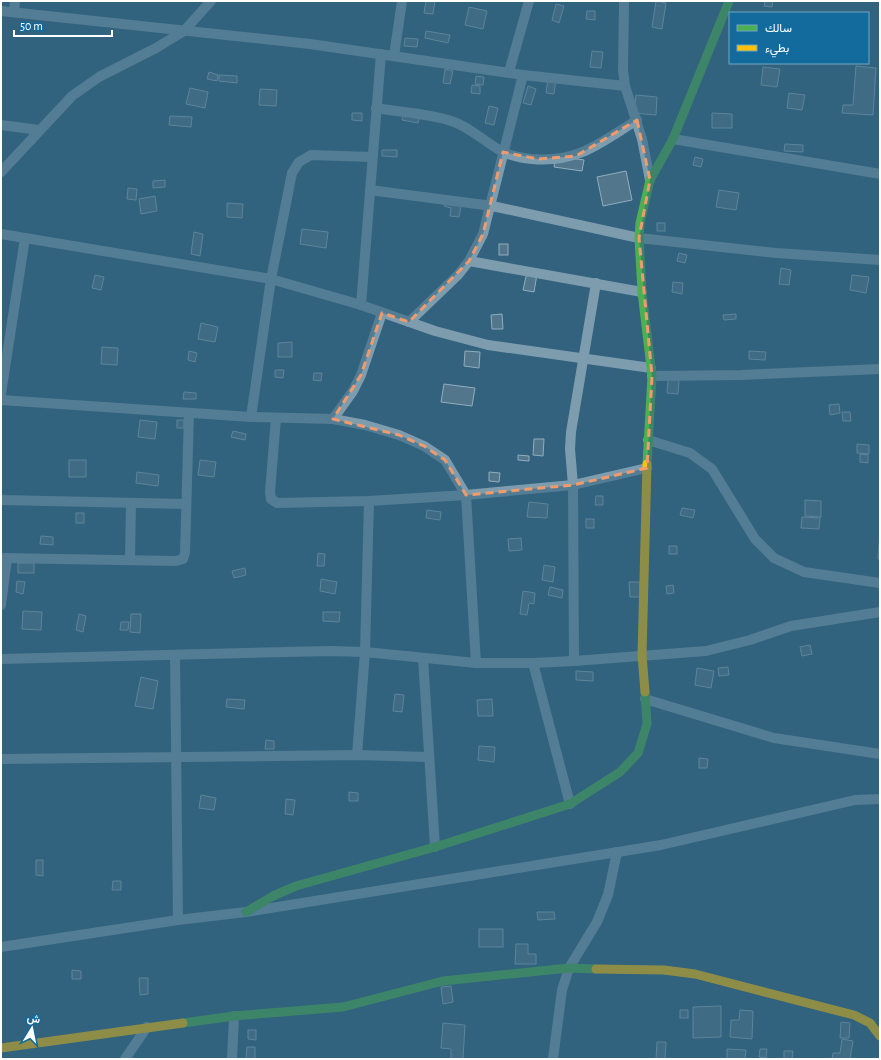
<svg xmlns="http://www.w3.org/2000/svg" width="881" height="1060" font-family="'Alegreya Sans',Vazirmatn,sans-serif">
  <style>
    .building { fill: #52778d; stroke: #92adbc }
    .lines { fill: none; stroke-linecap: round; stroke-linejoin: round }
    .street { stroke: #7d9daf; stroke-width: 10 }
    .fast { stroke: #4caf50; stroke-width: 9 }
    .slow { stroke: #ffc107; stroke-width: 9 }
    .marked { fill: none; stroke: #f19b6d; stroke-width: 3; stroke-dasharray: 8 5; stroke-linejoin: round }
  </style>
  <rect width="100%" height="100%" fill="#32627e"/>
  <g class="building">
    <polygon points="426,1 435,1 433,14 424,13"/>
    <polygon points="656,1 666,3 662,29 652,27"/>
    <polygon points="765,1 773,1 772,7 764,6"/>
    <polygon points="556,4 564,6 559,23 552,20"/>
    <polygon points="469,7 487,11 483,29 465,25"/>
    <polygon points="587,11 595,11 595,20 586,19"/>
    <polygon points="426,31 450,35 448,43 425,38"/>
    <polygon points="405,38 418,39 417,47 404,46"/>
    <polygon points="592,51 603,52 601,68 590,67"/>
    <polygon points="856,66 876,68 873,115 842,113 843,105 853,105"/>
    <polygon points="763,67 780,69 777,87 761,85"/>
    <polygon points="445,69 453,71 450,84 443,83"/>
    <polygon points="209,72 218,75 217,81 207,79"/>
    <polygon points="219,75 237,76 237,83 219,81"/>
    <polygon points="476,76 484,77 483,85 475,84"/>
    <polygon points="548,78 556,79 554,94 546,93"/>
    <polygon points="472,85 480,86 480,94 471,93"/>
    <polygon points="528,86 536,89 531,105 523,103"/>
    <polygon points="190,88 208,92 205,108 186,104"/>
    <polygon points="260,89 277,90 276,106 259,105"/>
    <polygon points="789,93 805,95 802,110 787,108"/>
    <polygon points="636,95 657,97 656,115 634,113"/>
    <polygon points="489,106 498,108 494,125 485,123"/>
    <polygon points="352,113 362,113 362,121 352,120"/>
    <polygon points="712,113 732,114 732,128 712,128"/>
    <polygon points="403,114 419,117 418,123 402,120"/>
    <polygon points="170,116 192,117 191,127 169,125"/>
    <polygon points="785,144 803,145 803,152 784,151"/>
    <polygon points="382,150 397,150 397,157 382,156"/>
    <polygon points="556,156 584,160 582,171 554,167"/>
    <polygon points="695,157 703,159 701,167 693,165"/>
    <polygon points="626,171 632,200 603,206 597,177"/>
    <polygon points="165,180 165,187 153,188 153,181"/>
    <polygon points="128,188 137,189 136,200 127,199"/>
    <polygon points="719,190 739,193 736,210 716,207"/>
    <polygon points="155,196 157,211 141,214 139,199"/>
    <polygon points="445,198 462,201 459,217 450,216 451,208 444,206"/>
    <polygon points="227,203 243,204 242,218 227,217"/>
    <rect x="657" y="223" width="8" height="8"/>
    <polygon points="302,229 328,232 326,248 300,244"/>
    <polygon points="194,232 203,234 200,256 191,254"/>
    <rect x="499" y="244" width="9" height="11"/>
    <polygon points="679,253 687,255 685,263 677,261"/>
    <polygon points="781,268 791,270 789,285 779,284"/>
    <polygon points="527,272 537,274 534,292 523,290"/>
    <polygon points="95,275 104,277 101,290 92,288"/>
    <polygon points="852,275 869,277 866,293 850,290"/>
    <polygon points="673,282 683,283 682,294 672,292"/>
    <polygon points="502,314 503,329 492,329 491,315"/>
    <polygon points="736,314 736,319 724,320 723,315"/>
    <polygon points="201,323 218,327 215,342 198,339"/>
    <polygon points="292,342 292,357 278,357 278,343"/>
    <polygon points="102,347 118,348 117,365 101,364"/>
    <polygon points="189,351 197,353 195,362 188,360"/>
    <polygon points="465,351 480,352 479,368 464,366"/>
    <polygon points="749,351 766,352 765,360 749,359"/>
    <polygon points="275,370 284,370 283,378 275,377"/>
    <polygon points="314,373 322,373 321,381 313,380"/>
    <polygon points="668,379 679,380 678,394 667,393"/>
    <polygon points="444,384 475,388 472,406 441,402"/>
    <polygon points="184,392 196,393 196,399 183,399"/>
    <polygon points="839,404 840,413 830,415 829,405"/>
    <polygon points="842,412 850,412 851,421 843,421"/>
    <polygon points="140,420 157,422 155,439 138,437"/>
    <rect x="177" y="420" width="7" height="8"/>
    <polygon points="233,431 246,434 245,440 231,437"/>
    <polygon points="534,439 544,439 543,456 533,455"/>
    <polygon points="857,444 869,445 869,454 857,453"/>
    <polygon points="860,454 868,455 868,463 860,462"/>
    <polygon points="518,455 529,456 529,461 518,460"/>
    <rect x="69" y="460" width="17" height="17"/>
    <polygon points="200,460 216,462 214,477 198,475"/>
    <polygon points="137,472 159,475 158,486 136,483"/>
    <polygon points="489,472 500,473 499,482 489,481"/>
    <polygon points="596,496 603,496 603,505 595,505"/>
    <polygon points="805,500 821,501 821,517 805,516"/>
    <polygon points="529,502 548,504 547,518 527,517"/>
    <polygon points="682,508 695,510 693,518 680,515"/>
    <polygon points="427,510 441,512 440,520 426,518"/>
    <rect x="76" y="513" width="8" height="10"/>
    <polygon points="802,517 820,518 819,529 801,528"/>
    <rect x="586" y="519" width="8" height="9"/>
    <polygon points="880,532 880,559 878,559"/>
    <polygon points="41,536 53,537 53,545 40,544"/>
    <polygon points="521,538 522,550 509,551 508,539"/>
    <rect x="669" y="546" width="8" height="8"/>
    <polygon points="318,553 325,554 324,566 317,566"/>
    <rect x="18" y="563" width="16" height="10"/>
    <polygon points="544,565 555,567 553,582 542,580"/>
    <polygon points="245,568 246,575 234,578 232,571"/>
    <polygon points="321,579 337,582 335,594 320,591"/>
    <polygon points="17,581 25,582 23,594 16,592"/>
    <polygon points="629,582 640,582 641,597 630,597"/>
    <polygon points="673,585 674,593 667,594 666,586"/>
    <polygon points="550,587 563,590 562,598 548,595"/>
    <polygon points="523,591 535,593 534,604 529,603 527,615 520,614"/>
    <polygon points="23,611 42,612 41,630 22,629"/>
    <polygon points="323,612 340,612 339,622 323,621"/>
    <polygon points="79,614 86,616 83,632 76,630"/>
    <polygon points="131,614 141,614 140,633 130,632"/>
    <polygon points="121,622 129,622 128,630 120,630"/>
    <polygon points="810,645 812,654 802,656 800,647"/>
    <polygon points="728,667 729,675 719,676 718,668"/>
    <polygon points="697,668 714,671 711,688 695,685"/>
    <polygon points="576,671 593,672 593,681 576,680"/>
    <polygon points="141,677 158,681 153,709 135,706"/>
    <polygon points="395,694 404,695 402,712 393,711"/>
    <polygon points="227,699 245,700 244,709 226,707"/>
    <polygon points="492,699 493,716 478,716 477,700"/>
    <polygon points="266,740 274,741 274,749 265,749"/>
    <polygon points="479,746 495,747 494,762 478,760"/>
    <polygon points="699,758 708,759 707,768 699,768"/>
    <polygon points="349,792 358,793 358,801 349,801"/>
    <polygon points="201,795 216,798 214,810 199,808"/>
    <polygon points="286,799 295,800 293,815 285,814"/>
    <polygon points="36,860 43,860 43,876 36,875"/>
    <polygon points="113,881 121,881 121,890 112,890"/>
    <polygon points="537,912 554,912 555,919 538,920"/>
    <rect x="479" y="929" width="24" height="18"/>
    <polygon points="516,944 528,944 528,954 536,954 536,964 515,964"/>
    <polygon points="72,970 81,971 81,979 72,979"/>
    <polygon points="139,978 148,978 148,994 140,995"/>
    <polygon points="451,986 453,1002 443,1004 441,987"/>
    <polygon points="721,1006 721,1037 693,1038 693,1007"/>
    <rect x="680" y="1010" width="8" height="8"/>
    <polygon points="740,1010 753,1011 752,1039 730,1037 731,1020 739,1020"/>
    <polygon points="841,1022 850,1023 849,1038 840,1038"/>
    <polygon points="443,1023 465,1025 463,1059 451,1059 451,1049 441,1048"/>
    <polygon points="248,1030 256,1030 256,1040 248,1039"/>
    <polygon points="842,1039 853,1041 850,1059 832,1059 833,1053 840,1053"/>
    <polygon points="657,1042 666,1042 665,1059 656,1059"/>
    <polygon points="247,1047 255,1047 255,1059 246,1059"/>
    <polygon points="727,1049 746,1050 745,1059 727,1059"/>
    <polygon points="760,1049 767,1049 766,1058 759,1057"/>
    <polygon points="784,1051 793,1051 792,1059 784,1059"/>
  </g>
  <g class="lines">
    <g class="street">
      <polyline points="624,1 623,70 625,86 642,139 650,180"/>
      <polyline points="1,11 310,44 523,75 625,86"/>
      <polyline points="14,12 15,1"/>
      <polyline points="394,56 402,1"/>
      <polyline points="509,72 529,1"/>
      <path d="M376 108C398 112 434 114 454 122 471 128 486 143 503 152 512 156 522 158 532 159 578 163 600 143 637 120"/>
      <polyline points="1,125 39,130"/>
      <polyline points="673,139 880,174"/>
      <polyline points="1,172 72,96 99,77 156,48 184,31 211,1"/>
      <polyline points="370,190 492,206 639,238 776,253 880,260"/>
      <polyline points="1,234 271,279 361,305 435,331 488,345 651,368"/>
      <polyline points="469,261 642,292"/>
      <polyline points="361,305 381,54"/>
      <polyline points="409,322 458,275 469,261 483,234 523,75"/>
      <polyline points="652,376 741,375 880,369"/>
      <polyline points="1,394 25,238"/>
      <polyline points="1,400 251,417 333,419 365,425 399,435 424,446 445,460 466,495 476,663"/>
      <polyline points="251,417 271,279 292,173 299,162 311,155 372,157"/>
      <polyline points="276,418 270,492 271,499 277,503 369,501 466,495 573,485 647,468"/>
      <polyline points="333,419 353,391 361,375 382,313"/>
      <polyline points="648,440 690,453 712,469 755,539 774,558 804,572 880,583"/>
      <polyline points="1,500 186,504"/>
      <polyline points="1,558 176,561 183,559 185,553 189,413"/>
      <polyline points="130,559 131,503"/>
      <polyline points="1,605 7,558"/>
      <polyline points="175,656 178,920"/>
      <polyline points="423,658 435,847"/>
      <polyline points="1,659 330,651 365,652 476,663 533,663 574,661 706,651 750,640 791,626 880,612"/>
      <polyline points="574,661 573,485 570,449 571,432 596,283"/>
      <polyline points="533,663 570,804"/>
      <polyline points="645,699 774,738 880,754"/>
      <polyline points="357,755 365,652 369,501"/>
      <polyline points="1,759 357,755 429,757"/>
      <polyline points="1,947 178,920 246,912 661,845 855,800 880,799"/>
      <polyline points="125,1059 147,1027"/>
      <polyline points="232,1059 234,1016"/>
      <polyline points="553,1059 562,990 569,968 597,922 608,895 617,852"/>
    </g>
    <g class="fast">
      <polyline points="647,464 652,376 642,292 639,238 640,223 650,180 673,139 729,1"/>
      <polyline points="246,912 273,896 296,886 435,847 570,804 620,772 638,753 647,724 645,692"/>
      <polyline points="183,1023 234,1016 343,1007 443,981 569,968 596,969"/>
    </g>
    <g class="slow">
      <polyline points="645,692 642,655 647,464"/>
      <polyline points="596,969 664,970 695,974 854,1015 870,1023 880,1036"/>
      <polyline points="1,1048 183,1023"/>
    </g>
  </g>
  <path d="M0 0H881V1060H0ZM637 120 650 180 639 238 652 376 647 468 573 485 466 495 445 460 424 446 399 435 333 419 361 375 382 313 409 322 469 261 483 234 503 152 538 159 576 156Z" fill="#32627e" fill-opacity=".55" fill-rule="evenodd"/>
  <path class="marked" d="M637 120 650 180 639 238 652 376 647 468 573 485 466 495 445 460 424 446 399 435 333 419 361 375 382 313 409 322 469 261 483 234 503 152 538 159 576 156Z"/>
  <rect width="881" height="1060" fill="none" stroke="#ffffff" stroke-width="4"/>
  <rect x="729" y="12" width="140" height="52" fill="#136a9d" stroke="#71a6c4"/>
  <rect x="737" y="25" width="20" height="6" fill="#4caf50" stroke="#71a6c4"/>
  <text x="765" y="32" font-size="12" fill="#ffffff">سالك</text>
  <rect x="737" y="45" width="20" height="6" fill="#ffc107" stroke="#71a6c4"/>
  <text x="765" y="52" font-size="12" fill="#ffffff">بطيء</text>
  <g transform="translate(32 1028) rotate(10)" stroke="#136a9d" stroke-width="3" paint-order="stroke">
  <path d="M0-3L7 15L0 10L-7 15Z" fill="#ffffff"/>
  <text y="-6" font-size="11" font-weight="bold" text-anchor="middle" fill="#ffffff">ش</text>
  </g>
  <path d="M14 30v6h98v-6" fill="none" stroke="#ffffff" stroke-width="2"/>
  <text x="20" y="30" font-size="12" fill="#ffffff" stroke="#136a9d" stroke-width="3" paint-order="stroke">50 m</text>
</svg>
